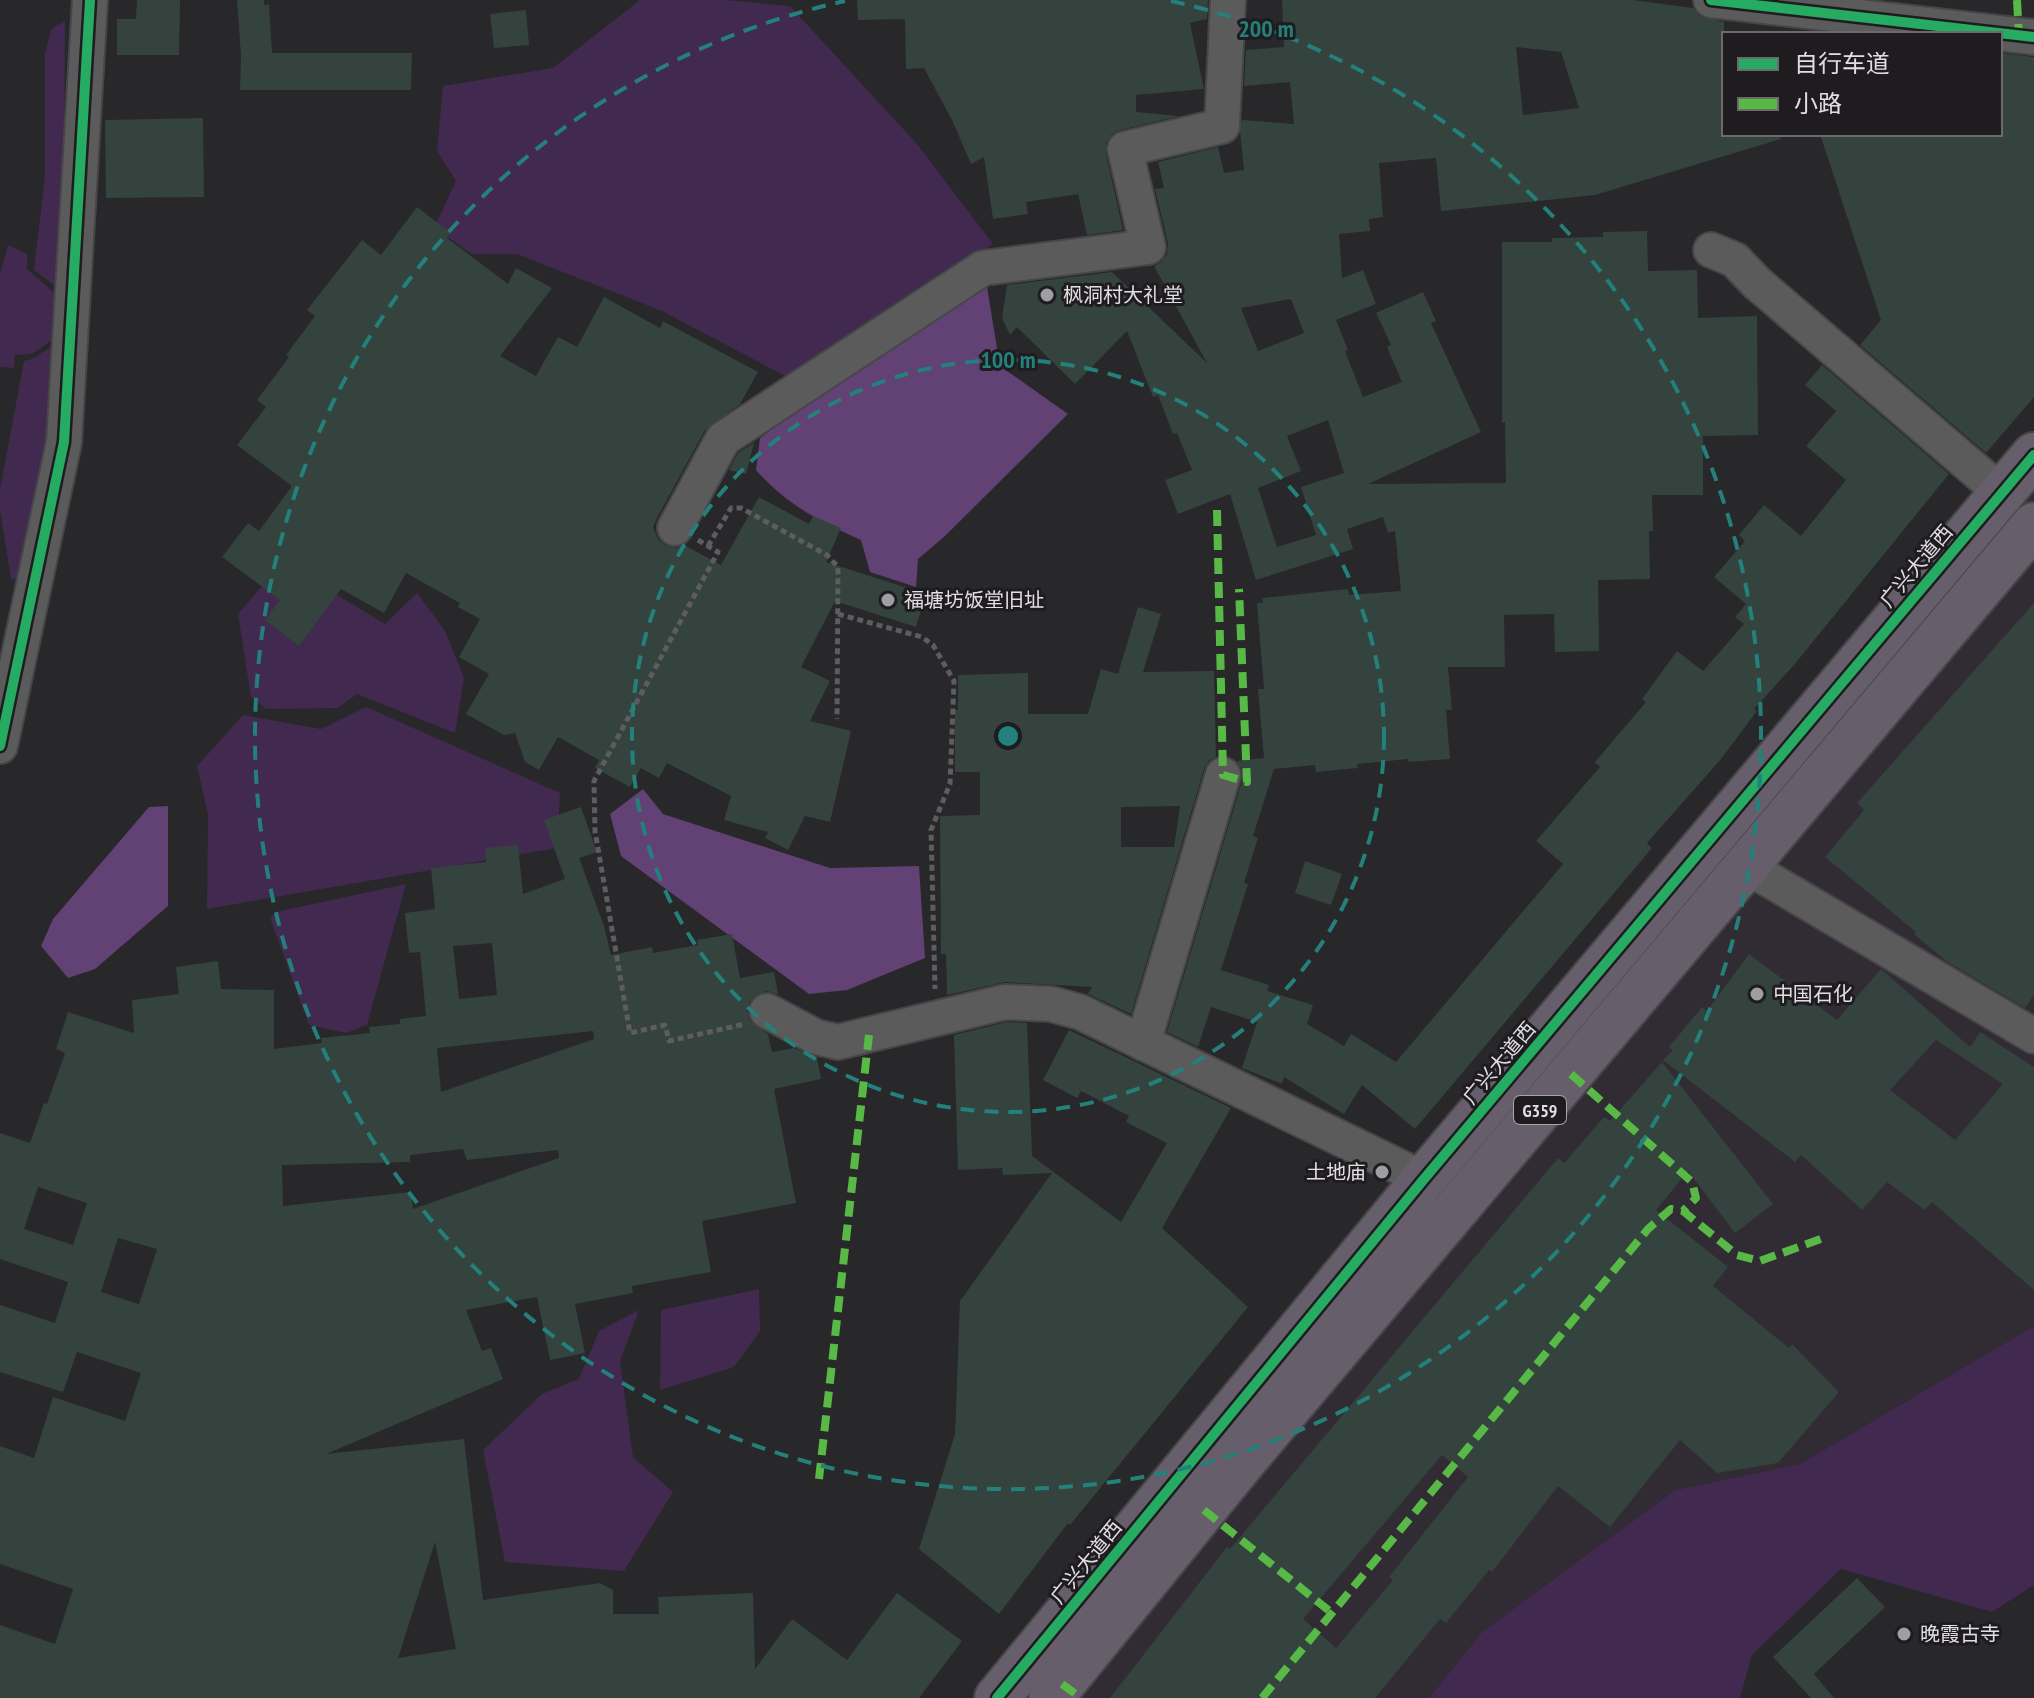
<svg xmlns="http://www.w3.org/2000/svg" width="2034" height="1698" font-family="'PT Sans Narrow','Noto Sans SC',sans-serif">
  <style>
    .built { fill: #312b34 }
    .green { fill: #42294f }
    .water { fill: #624174 }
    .building { fill: #34433e; fill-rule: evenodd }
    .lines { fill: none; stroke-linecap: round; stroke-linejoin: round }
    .minor-casing { stroke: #464547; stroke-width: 38 }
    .highway-casing { stroke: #464547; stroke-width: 48 }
    .path { stroke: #5d5c5e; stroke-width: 5; stroke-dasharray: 6 4; stroke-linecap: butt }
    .minor { stroke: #5c5b5c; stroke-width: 34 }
    .highway { stroke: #665e6a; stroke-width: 44 }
    .quiet { stroke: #58b947; stroke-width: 8; stroke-dasharray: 16 8; stroke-linecap: butt }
    .cycleway-casing { stroke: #1f1c20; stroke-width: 15 }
    .cycleway { stroke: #26ab63; stroke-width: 10 }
    .ring { fill: none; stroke: #24807a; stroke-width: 4; stroke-dasharray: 14 10 }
    .poi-dot { fill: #a09ea1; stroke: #1f1c20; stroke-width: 3 }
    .labels { text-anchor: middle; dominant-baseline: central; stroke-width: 6; stroke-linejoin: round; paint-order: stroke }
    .shield { fill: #1f1c20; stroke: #a6a4a7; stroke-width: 2 }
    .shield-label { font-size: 18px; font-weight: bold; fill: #e0dee1 }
    .poi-label { font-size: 20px; fill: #e0dee1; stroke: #1f1c20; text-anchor: start }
    .street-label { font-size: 20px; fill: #e0dee1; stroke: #1f1c20 }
    .centre { fill: #24807a; stroke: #1f1c20; stroke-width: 4 }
    .ring-label { font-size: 24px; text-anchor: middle; font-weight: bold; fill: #24807a; stroke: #1f1c20; stroke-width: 6; stroke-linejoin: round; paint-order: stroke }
  </style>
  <rect width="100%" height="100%" fill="#282729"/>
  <polygon class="built" points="2034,455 2034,1326 1800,1464 1675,1490 1482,1632 1429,1698 997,1698"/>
  <g class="green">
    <polygon points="640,0 726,0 790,6 917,144 993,244 793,380 662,311 517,254 472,254 434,228 456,181 437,151 443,86 553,68"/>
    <polygon points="65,21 63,292 34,270 45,176 45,53 52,28"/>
    <polygon points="8,245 27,254 27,269 61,299 58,336 32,354 15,355 14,368 0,367 0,273"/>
    <polygon points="57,343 51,461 20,580 11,579 0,510 0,490 24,361 32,359"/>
    <polygon points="283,562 385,624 417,593 445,631 464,678 455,733 357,694 338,708 266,709 251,697 238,614"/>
    <polygon points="366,707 560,793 557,848 207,909 208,815 197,766 243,715 321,729"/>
    <polygon points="406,884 367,1025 346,1033 309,1025 270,918 276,912"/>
    <polygon points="759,1289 760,1331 734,1367 660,1390 661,1310"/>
    <polygon points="639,1310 620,1361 633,1457 673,1492 624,1571 505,1562 483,1450 542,1394 579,1379 599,1331"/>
    <polygon points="2034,1326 2034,1585 1992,1612 1841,1569 1752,1655 1740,1698 1429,1698 1482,1632 1675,1490 1800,1464"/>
  </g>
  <g class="water">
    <path d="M986 281 1000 366 1068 414 945 536 918 559 916 587 870 572 861 540C819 521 787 505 756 470L760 438 812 399Z"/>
    <polygon points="643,789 663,814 830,868 919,866 925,958 847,990 809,994 621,856 610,814"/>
    <polygon points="168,806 168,906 95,969 68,978 41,946 53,919 149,807"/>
  </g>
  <g class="building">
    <polygon points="137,0 180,0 179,55 117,55 117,19 136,19"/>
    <polygon points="237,0 264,0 264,5 269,4 272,53 412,53 411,90 240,90 241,56"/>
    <polygon points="857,0 1208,0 1207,19 1190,23 1204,89 1136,95 1136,112 1179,116 1120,130 1112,134 1106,143 1106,154 1123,230 1087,235 1078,194 1026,202 1028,214 993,219 984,157 971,164 952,120 924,68 906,69 905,19 858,20"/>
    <path d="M1282 0H1633L1693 8 1700 16 1724 22V134H1780L1781 139 1595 195 1441 211 1436 158 1379 163 1383 217 1369 219 1370 231 1339 234 1342 278 1363 270 1376 304 1336 320 1348 350 1345 351 1363 397 1402 382 1387 347 1391 345 1376 313 1423 292 1436 321 1431 323 1481 432 1368 484 1506 483 1505 422 1502 423V242H1552V238L1603 237V232L1647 231 1648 271 1697 270 1698 318 1757 316 1758 435 1703 436V495H1652L1653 531H1649L1650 579 1598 580 1599 651 1555 652 1554 614 1504 615 1505 667H1448L1452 710H1446L1450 759 1408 762V759L1357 764 1358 768 1316 772 1315 765 1274 769 1253 836 1258 838 1244 883 1248 884 1221 970 1269 985 1267 991 1313 1005 1307 1024 1344 1046 1351 1034 1396 1062 1563 864 1536 841 1600 767 1595 762 1646 702 1642 699 1677 651 1703 671 1744 624 1735 617 1746 604 1714 577 1745 541 1739 535 1764 505 1801 536 1846 480 1806 446 1836 411 1805 385 1822 365 1949 474 1794 665 1754 709 1757 711 1721 759 1647 843 1652 848 1415 1129 1362 1085 1344 1114 1284 1077 1282 1084 1242 1068 1257 1022 1211 1007 1198 1047 1167 1032 1242 781V770L1237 761 1264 758 1258 689H1264L1257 603H1263L1262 598 1348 589 1349 595 1401 591 1395 531 1388 533 1383 517 1347 529 1353 549 1256 580 1230 494 1178 514 1165 480 1192 470 1177 433 1173 434 1158 395 1153 397 1127 331 1075 384 1017 327 1010 335 1002 318 1007 285 1112 272 1207 363 1154 266 1161 262 1167 254 1168 243 1155 189 1164 188 1158 162 1218 147 1224 173 1244 170 1240 131 1242 120 1294 124 1290 82 1244 86 1246 50 1284 47ZM1516 47 1561 52 1579 108 1523 115ZM1291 299 1304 333 1258 351 1241 308ZM1328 420 1344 473 1301 487 1316 535 1277 547 1258 488 1301 471 1287 436Z"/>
    <polygon points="526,10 529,45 494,48 490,14"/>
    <polygon points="2000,53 2034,57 2034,397 1986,453 1860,345 1881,320 1820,134 2000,134"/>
    <polygon points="203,118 204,197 106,198 105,120"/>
    <polygon points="417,207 451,233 447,238 508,284 516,268 552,288 500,356 536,376 558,337 577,347 604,297 660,328 663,321 758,372 740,404 705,430 657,518 653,527 658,539 665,545 675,548 684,545 721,565 759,497 809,524 813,516 841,528 826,562 926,594 916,627 835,601 801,667 830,681 810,721 851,731 830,822 805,816 788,850 765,838 768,832 724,820 731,796 667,763 659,778 641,768 630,787 595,768 599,760 558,737 539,770 525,762 515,733 504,735 466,714 489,674 459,657 480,619 458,607 460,603 406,573 384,613 341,589 299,646 265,620 280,600 222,557 248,523 259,531 292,486 237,445 266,407 257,400 289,357 286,355 315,316 307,310 362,240 381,255"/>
    <polygon points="754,443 746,474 729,470 738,453"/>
    <polygon points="2034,603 2034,995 2025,1008 1946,961 1914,934 1916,932 1825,857 1864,810 1857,803"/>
    <path d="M1138 607 1161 614 1143 672 1214 671 1216 757 1209 761 1204 769 1131 1014 1088 994 1092 987 1005 982 947 995 946 954H941L940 816 980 815V772H955V710H958V675L1028 673V714H1088L1101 669 1118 674ZM1180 806 1174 847H1121V807Z"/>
    <path d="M581 807 597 852 579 858 604 926 611 955 652 947 653 953 698 945 697 940 732 934 740 978 774 972 778 994 767 991 756 995 750 1001 747 1011 750 1021 768 1034 772 1052 794 1048 817 1058 821 1079 774 1089 796 1203 702 1221 711 1272 632 1286 633 1293 575 1304 585 1353 550 1360 537 1297 466 1310 482 1351 491 1348 503 1379 326 1454 464 1439 483 1600 600 1583 613 1590V1614H659L658 1597 753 1593 755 1669 792 1619 847 1660 897 1593 962 1641 919 1698H0V1625L55 1644 73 1589 0 1564V1446L34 1458 53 1397 125 1421 141 1373 77 1352 63 1392 0 1372V1305L55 1323 68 1282 0 1259V1133L30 1143 44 1103 47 1104 65 1053 56 1049 68 1012 134 1033 132 1000 179 994 176 967 218 961 221 989 274 990V1049L322 1043 321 1038 370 1033 369 1027 400 1024V1019L426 1016 420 952 409 953 405 913 435 909 431 868 486 862 485 848 518 845 523 894 565 879 544 820ZM492 943 497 995 459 999 453 946ZM593 1031 594 1039 441 1092 437 1048ZM463 1149 467 1160 558 1150 559 1158 413 1209 411 1192 283 1206 282 1165 410 1162V1155ZM38 1187 87 1203 73 1245 24 1229ZM118 1238 157 1249 139 1304 101 1292ZM435 1542 456 1649 398 1658Z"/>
    <polygon points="1305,861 1342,874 1331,905 1295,893"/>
    <path d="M1749 954 1837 1020 1881 969 1970 1047 1980 1032 2034 1067V1290L1932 1202 1925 1210 1887 1182 1862 1210 1801 1155 1795 1162 1663 1060 1673 1050 1669 1047 1702 1007 1707 1011ZM1936 1040 2003 1084 1955 1140 1890 1090Z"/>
    <polygon points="1007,1022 1027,1023 1032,1156 1121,1222 1167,1143 1126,1122 1129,1116 1081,1091 1077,1098 1043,1080 1069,1030 1231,1108 1162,1228 1248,1307 1070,1525 1068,1523 999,1614 919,1549 955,1434 960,1301 1052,1173 1003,1175 1002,1168 958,1170 954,1035"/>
    <path d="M1662 1062 1773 1204 1735 1233 1688 1171 1656 1210 1728 1267 1713 1286 1789 1348 1792 1344 1839 1392 1778 1463 1717 1473 1680 1440 1610 1527 1558 1486 1492 1572 1489 1570 1446 1623 1440 1619 1375 1698H1110L1227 1547 1230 1549 1558 1158 1564 1163 1604 1117 1610 1121ZM1442 1455 1468 1477 1389 1577 1393 1580 1336 1648 1303 1619Z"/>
    <polygon points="1857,1578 1885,1607 1814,1674 1834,1698 1811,1698 1773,1657"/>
  </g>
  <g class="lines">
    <g class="minor-casing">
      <g id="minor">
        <polyline points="1711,0 2034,37"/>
        <polyline points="1711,250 1735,260 1757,283 2002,493"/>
        <polyline points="675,528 723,439 983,268 1148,247 1125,149 1222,126 1228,0"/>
        <polyline points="0,746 64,442 90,0"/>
        <polyline points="1746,866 2034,1036"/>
        <polyline points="767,1011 816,1037 838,1042 1005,1002 1051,1004 1080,1012 1424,1179"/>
        <polyline points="1143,1043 1223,775"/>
      </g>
    </g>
    <g class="highway-casing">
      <g id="highway">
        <polyline points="997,1698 1424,1179 2034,455"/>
        <polyline points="1051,1698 1242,1463 2034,525"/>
      </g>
    </g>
    <g class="path">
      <polyline points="698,540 718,552 594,781 595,831 630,1033 665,1025 669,1041 745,1024"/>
      <polyline points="708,546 731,508 741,508 827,555 838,567 837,719"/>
      <polyline points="838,614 922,637 933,645 954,681 950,784 931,830 935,989"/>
    </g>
    <use href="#minor" class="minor"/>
    <use href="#highway" class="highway"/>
    <g class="quiet">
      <polyline points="2017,0 2019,36"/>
      <polyline points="1217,510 1223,775 1247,782 1239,589"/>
      <polyline points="1571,1074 1692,1182 1696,1198 1683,1211"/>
      <polyline points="819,1479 869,1035"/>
      <polyline points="1204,1510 1332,1613"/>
      <polyline points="1062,1684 1081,1698"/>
      <polyline points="1262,1698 1648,1229 1671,1209 1683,1211 1737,1255 1760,1261 1826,1237"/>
    </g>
    <g class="cycleway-casing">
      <g id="cycleway">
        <polyline points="1711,0 2034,37"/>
        <polyline points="0,746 64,442 90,0"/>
        <polyline points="997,1698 1424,1179 2034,455"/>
      </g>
    </g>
    <use href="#cycleway" class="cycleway"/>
  </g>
  <g class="ring">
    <circle cx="1008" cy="736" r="376"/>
    <path d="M1171 1A753 753 0 1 1 845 1"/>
  </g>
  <g class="poi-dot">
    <circle cx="1047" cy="295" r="8"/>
    <circle cx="888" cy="600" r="8"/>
    <circle cx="1757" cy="994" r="8"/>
    <circle cx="1382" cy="1172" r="8"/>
    <circle cx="1904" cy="1634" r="8"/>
  </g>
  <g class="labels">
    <rect class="shield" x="1514" y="1096" width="52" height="28" rx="6"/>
    <g class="shield-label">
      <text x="1540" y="1110">G359</text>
    </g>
    <g class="poi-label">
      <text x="1063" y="295">枫洞村大礼堂</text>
      <text x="904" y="600">福塘坊饭堂旧址</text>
      <text x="1773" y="994">中国石化</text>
      <text x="1366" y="1172" text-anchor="end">土地庙</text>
      <text x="1920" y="1634">晚霞古寺</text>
    </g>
    <g class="street-label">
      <text transform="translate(1916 566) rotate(-50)">广兴大道西</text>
      <text transform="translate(1499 1063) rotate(-50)">广兴大道西</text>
      <text transform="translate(1086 1562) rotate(-51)">广兴大道西</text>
    </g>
  </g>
  <circle cx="1008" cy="736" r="12" class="centre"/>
  <g class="ring-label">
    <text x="1266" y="37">200 m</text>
    <text x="1008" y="368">100 m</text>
  </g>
  <rect x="1722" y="32" width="280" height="104" fill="#1f1c20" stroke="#6c6a6d" stroke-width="2"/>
  <rect x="1738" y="58" width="40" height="12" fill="#26ab63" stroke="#6c6a6d" stroke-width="2"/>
  <text x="1794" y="72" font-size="24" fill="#e0dee1">自行车道</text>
  <rect x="1738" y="98" width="40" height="12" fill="#58b947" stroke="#6c6a6d" stroke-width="2"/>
  <text x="1794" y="112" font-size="24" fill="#e0dee1">小路</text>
</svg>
